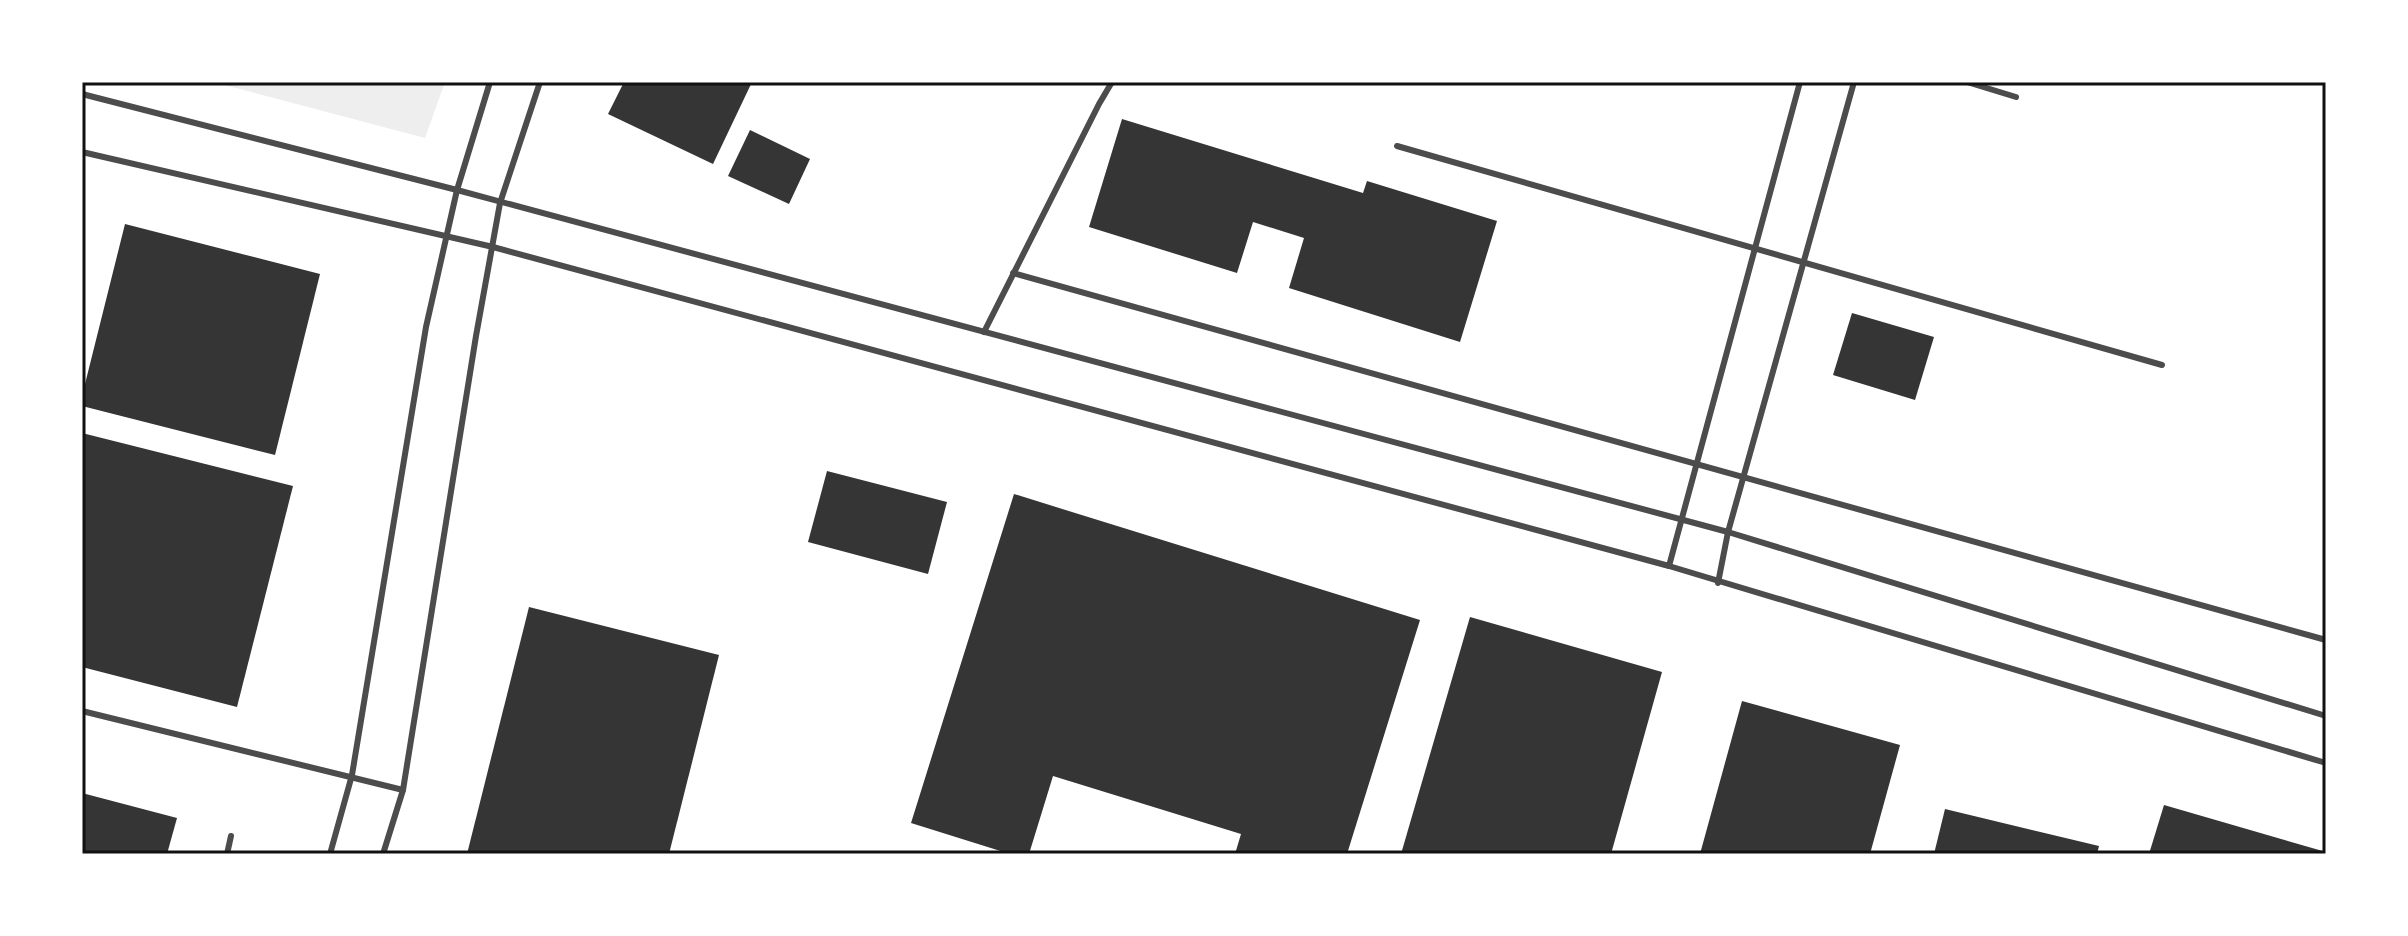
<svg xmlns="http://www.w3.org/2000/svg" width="2408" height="936" font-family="'Archivo Narrow',sans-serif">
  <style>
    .green { fill: #eee }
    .building { fill: #353535 }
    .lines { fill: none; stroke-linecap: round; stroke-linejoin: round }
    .service { stroke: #4c4c4c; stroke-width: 6 }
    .neatline { fill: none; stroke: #111; stroke-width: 3 }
  </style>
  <rect width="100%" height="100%" fill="#fff"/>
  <polygon class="green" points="213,82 445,82 425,138"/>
  <g class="building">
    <polygon points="624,82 752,82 713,164 608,114"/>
    <polygon points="1122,119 1363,193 1367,181 1497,221 1460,342 1289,288 1304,238 1253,222 1237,273 1089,227"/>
    <polygon points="750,130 810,159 789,204 728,176"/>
    <polygon points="125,224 320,274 275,455 82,406 82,396"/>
    <polygon points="1852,313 1934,337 1915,400 1833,375"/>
    <polygon points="82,433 293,486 237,707 82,667"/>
    <polygon points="827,471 947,502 928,574 808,542"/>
    <polygon points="1014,494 1420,620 1347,854 1235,854 1241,834 1053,776 1029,854 1010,854 911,823"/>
    <polygon points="529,607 719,655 669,854 467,854"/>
    <polygon points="1470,617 1662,672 1611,854 1401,854"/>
    <polygon points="1742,701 1900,745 1870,854 1700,854"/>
    <polygon points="82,793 177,818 167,854 82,854"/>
    <polygon points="2164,805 2326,852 2326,854 2149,854"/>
    <polygon points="1945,809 2099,846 2097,854 1934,854"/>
  </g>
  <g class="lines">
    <g class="service">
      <polyline points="1967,82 2016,97"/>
      <polyline points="82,94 457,190 1728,532 2326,716"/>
      <polyline points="1397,146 2162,365"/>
      <polyline points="82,152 493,247 1669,566 2326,763"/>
      <polyline points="1013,273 2326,640"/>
      <polyline points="984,332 1099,104 1112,82"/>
      <polyline points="1669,566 1800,82"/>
      <polyline points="1718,583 1728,532 1854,82"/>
      <polyline points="82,711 403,790"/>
      <polyline points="227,854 231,836"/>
      <polyline points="330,854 352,775 426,327 457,190 490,82"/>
      <polyline points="383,854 403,790 476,336 500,203 540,82"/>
    </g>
  </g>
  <rect width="2408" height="936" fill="none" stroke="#ffffff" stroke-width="168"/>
  <rect x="84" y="84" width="2240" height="768" class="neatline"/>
</svg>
